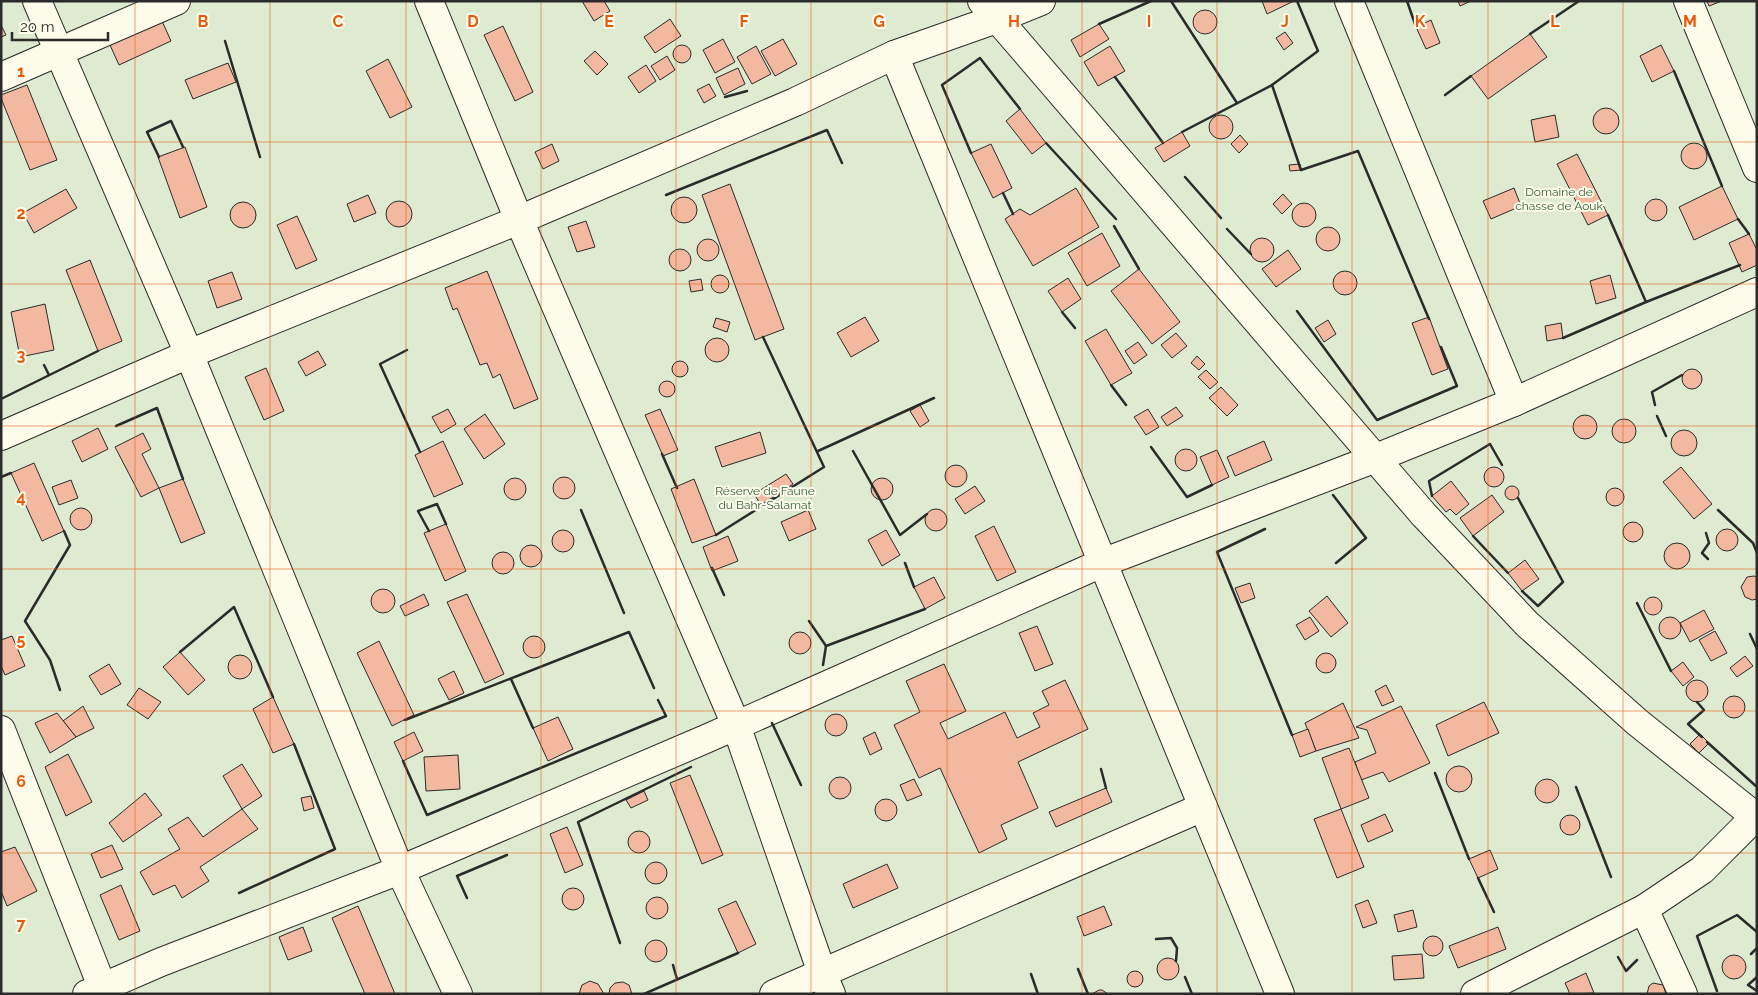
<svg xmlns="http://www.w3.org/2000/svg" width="1758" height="995" font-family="Raleway,sans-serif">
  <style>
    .green { fill: #deebd1; stroke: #74746e }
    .building { fill: #f2b8a0; stroke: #2b2b2b }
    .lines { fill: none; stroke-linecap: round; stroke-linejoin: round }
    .street-casing { stroke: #2b2b2b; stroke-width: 30 }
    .primary-casing { stroke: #2b2b2b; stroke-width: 30 }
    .street { stroke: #fdfbea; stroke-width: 28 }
    .primary { stroke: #fdfbea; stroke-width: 28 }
    .wall { stroke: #2b2b2b; stroke-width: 2.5 }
    .grid { fill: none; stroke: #e8590c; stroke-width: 1; stroke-opacity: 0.55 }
    .labels { text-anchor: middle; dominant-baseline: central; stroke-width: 4; stroke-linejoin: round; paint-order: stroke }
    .park-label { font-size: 12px; fill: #34623c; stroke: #fdfbea }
    .grid-label { font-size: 16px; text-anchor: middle; font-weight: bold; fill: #e8590c; stroke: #fdfbea; stroke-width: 4; stroke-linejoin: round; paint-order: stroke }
  </style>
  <rect width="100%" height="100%" fill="#fdfbea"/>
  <rect class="green" x="1" y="1" width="1756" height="993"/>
  <g class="building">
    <polygon points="582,1 604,1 610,11 594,21"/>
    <polygon points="1262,1 1294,1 1267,14"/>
    <polygon points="1458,1 1471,1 1460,6"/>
    <polygon points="1707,1 1722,1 1709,6"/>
    <circle cx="1205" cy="22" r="12"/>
    <polygon points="670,19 681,36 655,53 644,37"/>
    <polygon points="1431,20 1440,43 1426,49 1416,27"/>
    <polygon points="162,21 171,41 119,65 110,45"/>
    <polygon points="1099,24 1109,39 1080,57 1071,40"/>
    <polygon points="1,25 6,35 1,37"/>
    <polygon points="503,26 533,92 515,101 484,35"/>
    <polygon points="1285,32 1293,43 1284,50 1276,38"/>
    <polygon points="1530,34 1547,57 1488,99 1471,76"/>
    <polygon points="723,39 735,62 715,73 703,50"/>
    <polygon points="783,39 797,64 775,76 761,51"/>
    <circle cx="682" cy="54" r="9"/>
    <polygon points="1661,45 1674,71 1652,82 1640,56"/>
    <polygon points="756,46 771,74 752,84 737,57"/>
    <polygon points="1110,46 1125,71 1098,86 1084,62"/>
    <polygon points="595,51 608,64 597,75 584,61"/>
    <polygon points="667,56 675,70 660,80 651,66"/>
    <polygon points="388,59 412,107 390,118 366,71"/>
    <polygon points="228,63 236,82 193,99 185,80"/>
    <polygon points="646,65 656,81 639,93 628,77"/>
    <polygon points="738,68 745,84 724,95 716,78"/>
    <polygon points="709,84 716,96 704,103 697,90"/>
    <polygon points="27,85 57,160 30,170 1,98 1,95"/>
    <circle cx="1606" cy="121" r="13"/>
    <polygon points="1020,109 1046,143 1032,154 1006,121"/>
    <polygon points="1555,115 1559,137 1535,142 1531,120"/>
    <circle cx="1221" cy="127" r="12"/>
    <polygon points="1182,132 1190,146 1164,162 1155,148"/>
    <polygon points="1240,135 1248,144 1239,153 1231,144"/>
    <circle cx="1694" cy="156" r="13"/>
    <polygon points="552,144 559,161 543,169 535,152"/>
    <polygon points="991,144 1012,188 993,198 971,153"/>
    <polygon points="185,147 207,207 180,218 158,157"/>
    <polygon points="1577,154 1608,215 1588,225 1557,164"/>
    <polygon points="1300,164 1301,170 1290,171 1289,165"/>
    <polygon points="730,184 784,329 755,340 702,195"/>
    <polygon points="1722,186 1738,219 1694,240 1679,207"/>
    <polygon points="1076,188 1099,227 1033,266 1005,219 1020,209 1030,215"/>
    <polygon points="1514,188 1521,206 1491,219 1483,201"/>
    <polygon points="66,189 77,208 34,233 23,213"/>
    <polygon points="1283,194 1292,204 1282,214 1273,204"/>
    <polygon points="368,195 376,213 354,222 347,204"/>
    <circle cx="684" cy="210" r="13"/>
    <circle cx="1656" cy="210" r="11"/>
    <circle cx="399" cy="214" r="13"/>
    <circle cx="243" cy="215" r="13"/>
    <circle cx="1304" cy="215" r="12"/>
    <polygon points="297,216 317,260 296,269 277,225"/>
    <polygon points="586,221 595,247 577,252 568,227"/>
    <circle cx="1328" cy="239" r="12"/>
    <polygon points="1102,233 1120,266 1087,286 1068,253"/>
    <polygon points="1749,234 1757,250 1757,265 1742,272 1729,243"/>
    <circle cx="1262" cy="250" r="12"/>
    <circle cx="708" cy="250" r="11"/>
    <circle cx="680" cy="260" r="11"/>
    <polygon points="1288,250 1301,269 1276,287 1262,269"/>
    <polygon points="90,260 122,341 98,351 66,270"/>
    <polygon points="1139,269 1180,322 1152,344 1111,291"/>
    <polygon points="487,271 538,399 514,409 500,374 493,378 487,363 480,365 457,308 453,310 445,288"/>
    <circle cx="1345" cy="283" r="12"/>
    <polygon points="232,272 242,299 217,308 208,281"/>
    <polygon points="1610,275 1616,298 1596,304 1590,281"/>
    <circle cx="720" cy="284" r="9"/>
    <polygon points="1068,278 1081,299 1062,312 1048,291"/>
    <polygon points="701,279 703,290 691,292 689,281"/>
    <polygon points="45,304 54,350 20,357 11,312"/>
    <polygon points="865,317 879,341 851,357 837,333"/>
    <polygon points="1429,317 1448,369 1432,375 1412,323"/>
    <polygon points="716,318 730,322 727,332 713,327"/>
    <polygon points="1328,320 1336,334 1324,342 1315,328"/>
    <polygon points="1561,323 1563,338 1547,341 1545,326"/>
    <polygon points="1106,329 1132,373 1111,385 1085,341"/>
    <polygon points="1176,333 1187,346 1172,358 1161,345"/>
    <circle cx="717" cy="350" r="12"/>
    <polygon points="1138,342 1147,355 1134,364 1125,351"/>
    <polygon points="318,351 326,365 306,376 298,362"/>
    <polygon points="1197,356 1205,364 1199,370 1191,363"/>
    <circle cx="680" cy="369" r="8"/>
    <polygon points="266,368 284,411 264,420 245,377"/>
    <circle cx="1692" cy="379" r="10"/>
    <polygon points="1206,370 1218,382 1210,389 1198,377"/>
    <circle cx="667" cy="389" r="8"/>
    <polygon points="1221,387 1238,405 1227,416 1209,398"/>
    <polygon points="920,405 929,421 920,427 910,411"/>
    <polygon points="1176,407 1183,416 1167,426 1161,417"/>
    <polygon points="448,409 456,424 441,433 432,417"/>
    <polygon points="660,409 678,450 663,456 645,415"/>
    <polygon points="1148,409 1159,427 1146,435 1134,417"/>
    <polygon points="485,414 505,444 484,459 464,429"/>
    <circle cx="1585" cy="427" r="12"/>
    <circle cx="1624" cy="431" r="12"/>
    <polygon points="98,428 108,449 82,462 72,441"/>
    <circle cx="1684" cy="443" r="13"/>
    <polygon points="760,432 766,453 722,467 715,447"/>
    <polygon points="143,433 151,449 142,454 159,488 141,497 115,447"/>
    <polygon points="443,441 463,484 434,497 415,455"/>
    <polygon points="1264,441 1272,460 1235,476 1227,457"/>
    <circle cx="1186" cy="460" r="11"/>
    <polygon points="1217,450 1229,477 1212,485 1200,457"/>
    <polygon points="34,463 64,531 42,541 11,473"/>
    <circle cx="956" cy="476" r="11"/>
    <polygon points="1681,467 1712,504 1694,519 1663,482"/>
    <circle cx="1494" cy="477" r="10"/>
    <polygon points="786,474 793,484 761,505 754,494"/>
    <circle cx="564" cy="488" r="11"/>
    <circle cx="515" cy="489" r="11"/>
    <circle cx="882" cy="489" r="11"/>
    <polygon points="183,479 205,533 181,543 159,488"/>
    <polygon points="694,479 716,535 692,543 671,489"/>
    <polygon points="71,480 78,498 59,505 52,487"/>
    <polygon points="1451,481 1469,504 1456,515 1450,509 1446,512 1432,496"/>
    <circle cx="1512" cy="493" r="7"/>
    <polygon points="975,486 985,501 965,514 955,499"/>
    <circle cx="1615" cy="497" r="9"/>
    <polygon points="1492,495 1504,512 1473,536 1460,518"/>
    <circle cx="81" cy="519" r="11"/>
    <circle cx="936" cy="520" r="11"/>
    <polygon points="808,510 816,529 789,541 781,522"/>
    <circle cx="1633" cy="532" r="10"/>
    <polygon points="446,524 466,571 445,581 424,533"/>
    <polygon points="994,526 1016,572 997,581 975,536"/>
    <circle cx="1727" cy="540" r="11"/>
    <polygon points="886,530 900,555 882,566 868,540"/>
    <circle cx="563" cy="541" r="11"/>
    <polygon points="728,536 738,561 712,571 703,547"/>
    <circle cx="1677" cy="556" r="13"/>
    <circle cx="531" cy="556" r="11"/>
    <circle cx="503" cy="563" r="11"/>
    <polygon points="1525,560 1539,579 1522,591 1508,573"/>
    <polygon points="1754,576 1757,577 1757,599 1752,600 1745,597 1741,587 1747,577"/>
    <polygon points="934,577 945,598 925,609 914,587"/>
    <polygon points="1250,583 1255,598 1241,603 1235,588"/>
    <circle cx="383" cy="601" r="12"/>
    <polygon points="424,594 429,605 405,616 400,606"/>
    <polygon points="467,594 504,674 485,683 447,602"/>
    <polygon points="1327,596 1348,623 1331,637 1309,611"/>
    <circle cx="1653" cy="606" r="9"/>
    <polygon points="1704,610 1714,629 1690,642 1680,623"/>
    <polygon points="1310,617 1319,631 1305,640 1296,625"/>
    <circle cx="1670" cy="628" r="11"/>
    <polygon points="1037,626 1053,664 1035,671 1019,633"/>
    <polygon points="1715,631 1727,653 1711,661 1699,640"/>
    <circle cx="800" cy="643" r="11"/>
    <polygon points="12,636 25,666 5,675 1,666 1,640"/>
    <circle cx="534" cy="647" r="11"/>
    <polygon points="379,641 414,715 392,726 357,653"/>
    <polygon points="180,652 205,680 188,695 163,667"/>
    <circle cx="1326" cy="663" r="10"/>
    <circle cx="240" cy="667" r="12"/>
    <polygon points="1745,656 1753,666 1737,677 1730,668"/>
    <polygon points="1683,662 1694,677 1683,686 1671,671"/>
    <polygon points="109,664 121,684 101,695 89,676"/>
    <polygon points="944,664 966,711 940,723 948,739 1005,712 1017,738 1040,727 1033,713 1049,705 1042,691 1065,680 1088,729 1018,762 1038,808 1001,825 1007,839 979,853 940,768 919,778 894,725 920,712 906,681"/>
    <polygon points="454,671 464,693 449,700 438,679"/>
    <circle cx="1697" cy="691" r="11"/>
    <polygon points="1386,685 1394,701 1382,706 1375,691"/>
    <polygon points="139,688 161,702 148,719 127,705"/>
    <circle cx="1734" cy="707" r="11"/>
    <polygon points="273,697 294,744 273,753 253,709"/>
    <polygon points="1484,702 1499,733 1448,756 1436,725"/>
    <polygon points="1343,703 1359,738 1316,751 1305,723"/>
    <polygon points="83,706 94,728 76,737 63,721"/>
    <polygon points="1401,706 1430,763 1389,782 1383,772 1361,780 1355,762 1376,753 1367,730 1356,727"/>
    <polygon points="57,713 76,737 50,753 35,723"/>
    <circle cx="836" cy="725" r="11"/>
    <polygon points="558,717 573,749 548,761 533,728"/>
    <polygon points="1308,729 1316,751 1300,757 1292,735"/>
    <polygon points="414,732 423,751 403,761 394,742"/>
    <polygon points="875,732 882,749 870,755 863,738"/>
    <polygon points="1700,734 1709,743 1699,753 1690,744"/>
    <polygon points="1349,748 1369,798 1341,809 1322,758"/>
    <polygon points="68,754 92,802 66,816 45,767"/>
    <polygon points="458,755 460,789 426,791 424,757"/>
    <polygon points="242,764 262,796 242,809 223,776"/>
    <circle cx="1459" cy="779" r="13"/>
    <polygon points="690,775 723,855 702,864 670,783"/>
    <circle cx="840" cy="788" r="11"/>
    <polygon points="914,779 922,795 907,801 900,785"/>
    <circle cx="1547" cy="791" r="12"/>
    <polygon points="1106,788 1112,802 1056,827 1049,812"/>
    <polygon points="644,791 648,800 631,808 626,800"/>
    <polygon points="145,793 162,815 123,842 109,823"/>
    <polygon points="311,796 314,808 304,811 301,798"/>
    <circle cx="886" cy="810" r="11"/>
    <polygon points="242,809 258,829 200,867 209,881 182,898 175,885 153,895 140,872 180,849 168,829 188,817 203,837"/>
    <polygon points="1341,809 1364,867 1337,878 1314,819"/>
    <polygon points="1385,814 1393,831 1368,842 1361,825"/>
    <circle cx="1570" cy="825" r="10"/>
    <polygon points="567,827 583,865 565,873 550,834"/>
    <circle cx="639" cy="842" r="11"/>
    <polygon points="112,845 123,869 101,878 91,854"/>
    <polygon points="15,847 37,891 7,906 1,891 1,852"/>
    <polygon points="1490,850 1498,869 1478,878 1469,859"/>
    <circle cx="656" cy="873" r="11"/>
    <polygon points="887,864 898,888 853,908 843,884"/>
    <polygon points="121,885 140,931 119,940 100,895"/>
    <circle cx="573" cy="899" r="11"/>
    <circle cx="657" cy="908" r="11"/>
    <polygon points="1368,900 1377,923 1363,928 1355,905"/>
    <polygon points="736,901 756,944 738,953 718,909"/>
    <polygon points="358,906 395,994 365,994 332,918"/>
    <polygon points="1104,906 1112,925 1084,936 1077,917"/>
    <polygon points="1413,910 1417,927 1398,932 1394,915"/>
    <polygon points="303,927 312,951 288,960 279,937"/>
    <polygon points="1498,927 1506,949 1458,968 1449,946"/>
    <circle cx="1433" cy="946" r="10"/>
    <circle cx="656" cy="951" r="11"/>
    <polygon points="1422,954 1424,978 1394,980 1392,956"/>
    <circle cx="1734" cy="967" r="12"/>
    <circle cx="1168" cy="969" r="11"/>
    <circle cx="1135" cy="979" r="8"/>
    <polygon points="1586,973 1594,993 1570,994 1565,983"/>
    <polygon points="590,981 598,984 604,994 579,994 582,985"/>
    <polygon points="623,982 629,985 632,994 609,994 610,988 615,983"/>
    <polygon points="1653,983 1663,985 1666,994 1647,994 1649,986"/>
    <polygon points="1099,990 1102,990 1108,994 1092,994"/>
  </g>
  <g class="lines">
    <g class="street-casing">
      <g id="street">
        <polyline points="37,1 189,354 400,870 458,994"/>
        <polyline points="429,1 519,220 736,725 822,973 831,994"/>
        <polyline points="1349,1 1514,402"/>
        <polyline points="1688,1 1757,168"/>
        <polyline points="894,55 1280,994"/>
        <polyline points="1,77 176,1"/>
        <polyline points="1,436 189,354 519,220 795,102 894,55 999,18 1041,1"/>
        <polyline points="1,730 105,994"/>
        <polyline points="1644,909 1683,994"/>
        <polyline points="87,994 161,962 400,870 708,738 1102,563 1376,458 1514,402 1757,292"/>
        <polyline points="774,994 1203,807"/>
        <polyline points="1475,994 1644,909 1702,870 1755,817"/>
      </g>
    </g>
    <g class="primary-casing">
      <polyline id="primary" points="982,1 1424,515 1527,624 1637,722 1757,818"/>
    </g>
    <use href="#street" class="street"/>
    <use href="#primary" class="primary"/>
    <g class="wall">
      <polyline points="1171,1 1237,103"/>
      <polyline points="1407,1 1416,27"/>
      <polyline points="1099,24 1151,1"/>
      <polyline points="1530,34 1579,1"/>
      <polyline points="225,41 260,157"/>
      <polyline points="1674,71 1722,186"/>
      <polyline points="1115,77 1163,143"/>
      <polyline points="1272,85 1301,170 1358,151 1429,319"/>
      <polyline points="1445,95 1471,76"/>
      <polyline points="725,97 747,91"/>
      <polyline points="1182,132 1272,85 1318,51 1297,1"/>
      <polyline points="1046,143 1116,219"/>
      <polyline points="971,153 942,85 980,58 1020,109"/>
      <polyline points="159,157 147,132 171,121 183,147"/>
      <polyline points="1185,177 1221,218"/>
      <polyline points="1003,193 1013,214"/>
      <polyline points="666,195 827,130 842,163"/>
      <polyline points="1738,219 1749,234"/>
      <polyline points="1114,226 1139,269"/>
      <polyline points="1227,229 1251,254"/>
      <polyline points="1646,302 1740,265"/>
      <polyline points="1297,311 1377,420 1457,386 1441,347"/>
      <polyline points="1062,312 1075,328"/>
      <polyline points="1563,338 1646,302 1608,215"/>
      <polyline points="407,350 380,364 420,452"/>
      <polyline points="44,365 49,375"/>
      <polyline points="1111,385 1126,405"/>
      <polyline points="1,399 98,351"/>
      <polyline points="1655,405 1652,392 1682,375"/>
      <polyline points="1657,416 1666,436"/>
      <polyline points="116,426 157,408 183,479"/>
      <polyline points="1151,447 1187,497 1212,485"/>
      <polyline points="818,451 934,398"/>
      <polyline points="853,451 900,535 927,514"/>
      <polyline points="662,454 677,488"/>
      <polyline points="1,477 11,473"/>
      <polyline points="1333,495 1366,538 1336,563"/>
      <polyline points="1432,496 1429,481 1490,444 1502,465"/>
      <polyline points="1518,498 1563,582 1538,606 1522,591"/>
      <polyline points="581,510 624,613"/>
      <polyline points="1718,510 1753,543 1757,553"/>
      <polyline points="1265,529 1217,552 1292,735"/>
      <polyline points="429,531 418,511 437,504 446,524"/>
      <polyline points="1706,533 1709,543 1702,553 1708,559"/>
      <polyline points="716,535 824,467 763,337"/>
      <polyline points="1473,536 1508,573"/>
      <polyline points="905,563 914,587"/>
      <polyline points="712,568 724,595"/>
      <polyline points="1637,603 1671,671"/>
      <polyline points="809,621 826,646 823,665"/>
      <polyline points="1750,634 1757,649"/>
      <polyline points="826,646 925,609"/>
      <polyline points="180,652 234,607 273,697"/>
      <polyline points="511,679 533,728"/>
      <polyline points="60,690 50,660 25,621 70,545 64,531"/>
      <polyline points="1697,702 1704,710 1688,724 1702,737"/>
      <polyline points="405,720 629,632 654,688"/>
      <polyline points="772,723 801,785"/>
      <polyline points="1707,742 1757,787"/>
      <polyline points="403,761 427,815 666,716 658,700"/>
      <polyline points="1101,769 1106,788"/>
      <polyline points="1435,773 1469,859"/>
      <polyline points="1576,787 1611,877"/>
      <polyline points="1478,878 1494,912"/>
      <polyline points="239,893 335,849 294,744"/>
      <polyline points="467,898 457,876 507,855"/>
      <polyline points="1156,939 1171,938 1177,948 1176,961"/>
      <polyline points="620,943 578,822 691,767"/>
      <polyline points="1751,954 1757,948"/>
      <polyline points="1618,957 1626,971 1637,960"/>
      <polyline points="673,965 677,979"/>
      <polyline points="1078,969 1088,994"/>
      <polyline points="1031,974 1038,994"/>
      <polyline points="1185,977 1192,994"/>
      <polyline points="1757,977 1748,985 1757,991"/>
      <polyline points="1717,991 1697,936 1737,915 1757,932"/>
      <polyline points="644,994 738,953"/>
    </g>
  </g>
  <path class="grid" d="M135 1V994M270 1V994M406 1V994M541 1V994M676 1V994M811 1V994M947 1V994M1082 1V994M1217 1V994M1352 1V994M1488 1V994M1623 1V994M1 142H1757M1 284H1757M1 426H1757M1 569H1757M1 711H1757M1 853H1757"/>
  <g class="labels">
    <g class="park-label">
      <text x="1559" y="192">Domaine de<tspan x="1559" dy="14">chasse de Aouk</tspan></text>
      <text x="765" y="491">Réserve de Faune<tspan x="765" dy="14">du Bahr-Salamat</tspan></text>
    </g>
  </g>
  <g class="grid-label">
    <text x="203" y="27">B</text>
    <text x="338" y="27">C</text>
    <text x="473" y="27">D</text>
    <text x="609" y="27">E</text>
    <text x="744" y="27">F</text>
    <text x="879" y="27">G</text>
    <text x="1014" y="27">H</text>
    <text x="1149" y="27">I</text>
    <text x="1285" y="27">J</text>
    <text x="1420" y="27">K</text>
    <text x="1555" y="27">L</text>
    <text x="1690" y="27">M</text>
    <text x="21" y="77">1</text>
    <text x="21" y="219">2</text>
    <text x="21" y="361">3</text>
    <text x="21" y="503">4</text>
    <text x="21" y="645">5</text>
    <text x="21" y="787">6</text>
    <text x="21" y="930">7</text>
  </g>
  <rect width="1758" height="995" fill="none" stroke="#2b2b2b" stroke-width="5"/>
  <path d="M12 32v8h96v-8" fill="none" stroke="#2b2b2b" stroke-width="2.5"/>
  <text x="20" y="32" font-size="15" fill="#2b2b2b" stroke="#fdfbea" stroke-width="4" paint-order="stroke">20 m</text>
</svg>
